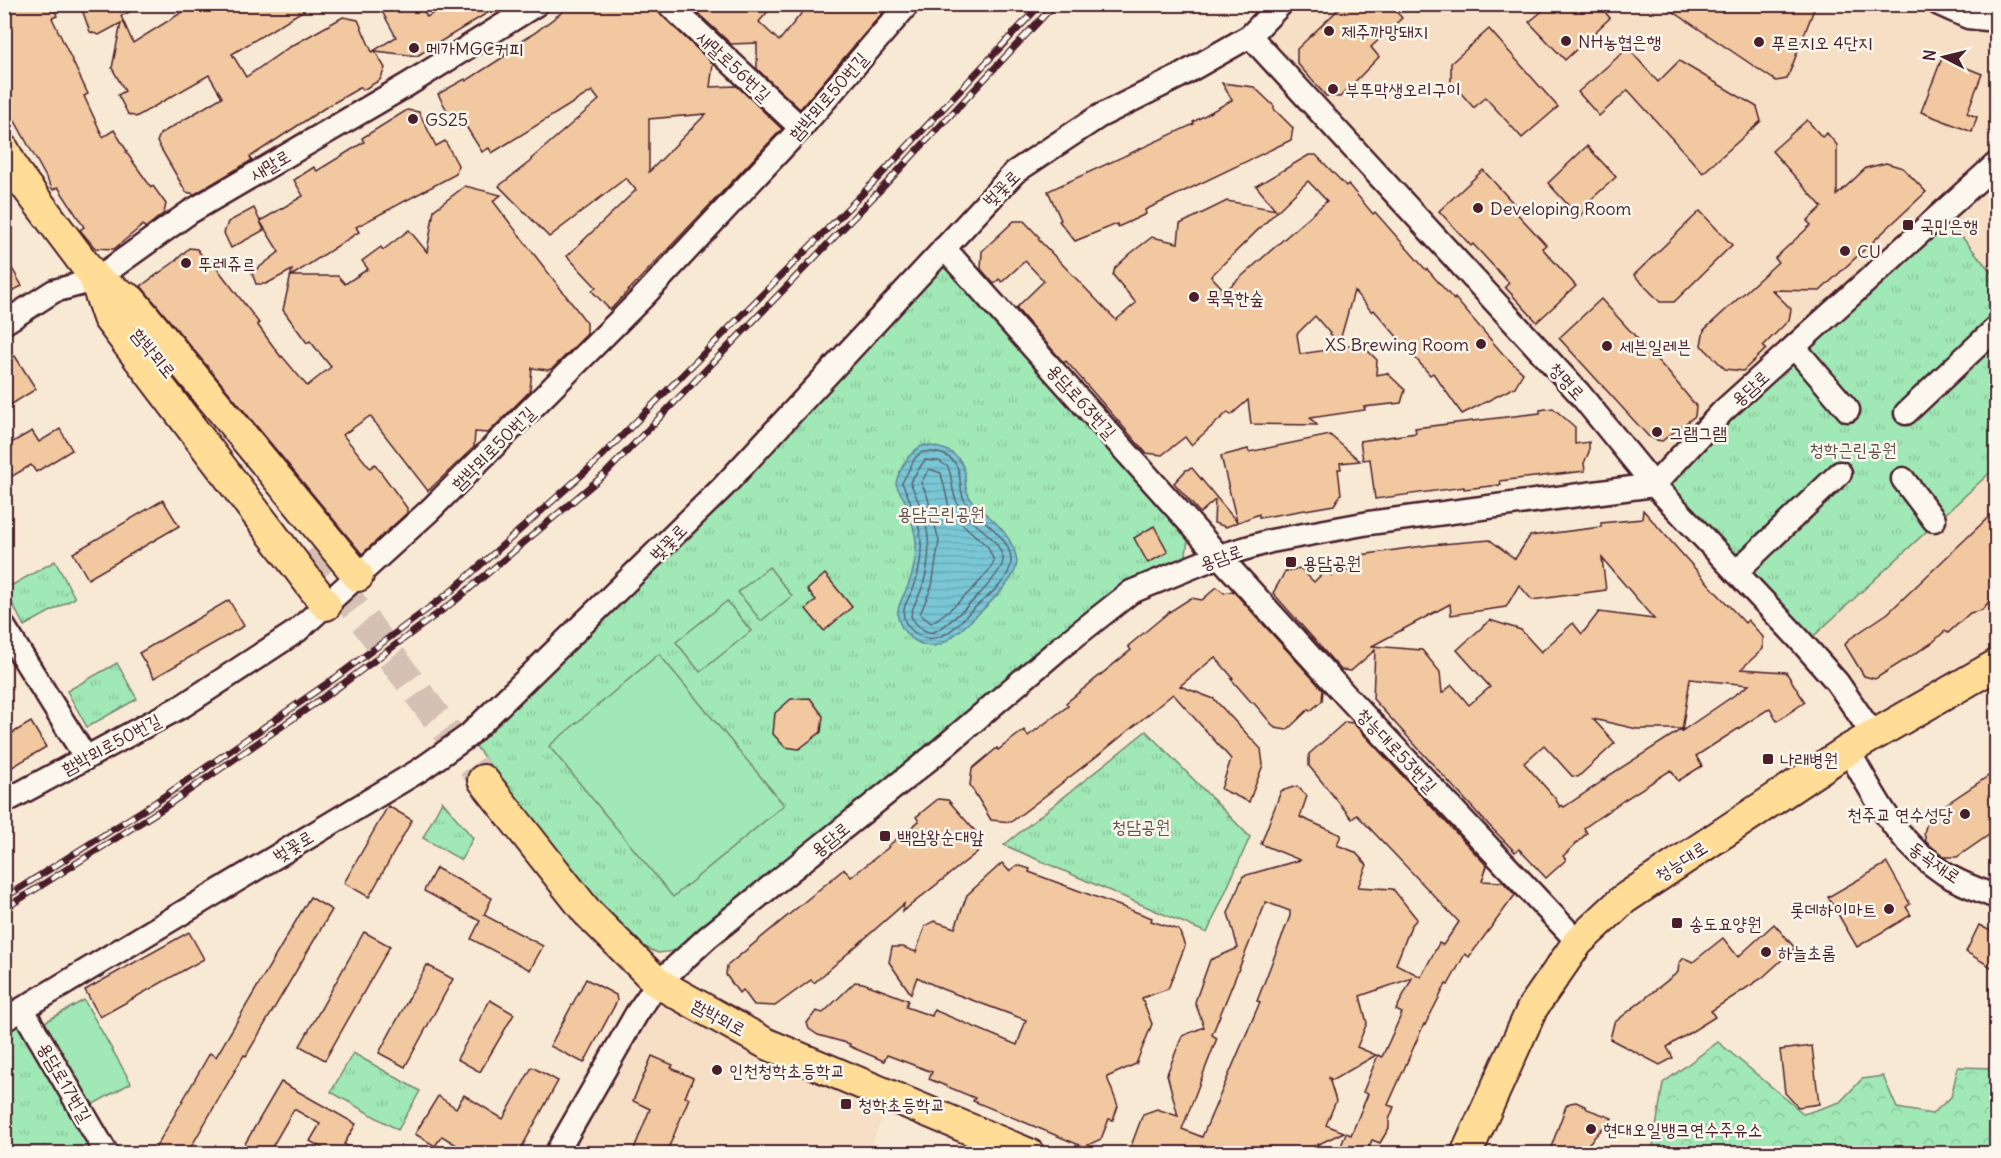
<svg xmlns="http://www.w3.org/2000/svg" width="2001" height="1158" font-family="Delius,'Poor Story',sans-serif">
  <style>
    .built { fill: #f6dfc5 }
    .grass { fill: url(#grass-tufts); stroke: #758470; stroke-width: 1.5 }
    .forest { fill: url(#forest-crowns); stroke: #758470; stroke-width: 1.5 }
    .pitch { fill: #a0e8b6; stroke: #758470; stroke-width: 1.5 }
    .water { fill: url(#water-rules); stroke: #668492; stroke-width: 1.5 }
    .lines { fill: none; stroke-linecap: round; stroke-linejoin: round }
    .shore { stroke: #5d626f; stroke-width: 1.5 }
    .building { fill: #f1c8a0; stroke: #4a1f2b; stroke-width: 1.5; fill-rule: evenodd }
    .major-tunnel { stroke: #d5c1b3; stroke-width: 30; stroke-dasharray: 30 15; stroke-linecap: butt }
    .minor-casing { stroke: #4a1f2b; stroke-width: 27 }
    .major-casing { stroke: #4a1f2b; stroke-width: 34 }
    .minor { stroke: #fbf7ec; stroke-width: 22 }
    .major { stroke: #ffdd96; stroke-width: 30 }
    .rail-casing { stroke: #4a1f2b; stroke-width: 7 }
    .rail { stroke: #fbf7ec; stroke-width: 4.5; stroke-dasharray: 14; stroke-linecap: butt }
    .poi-dot { fill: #4a1f2b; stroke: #fbf7ec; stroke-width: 2 }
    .labels { text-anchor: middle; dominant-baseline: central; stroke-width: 5; stroke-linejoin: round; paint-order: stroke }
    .poi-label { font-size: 18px; fill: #4a1f2b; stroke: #fbf7ec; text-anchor: start }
    .street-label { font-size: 18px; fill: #4a1f2b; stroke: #fbf7ec }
    .park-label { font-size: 18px; fill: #60514e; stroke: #fbf7ec }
  </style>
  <defs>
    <pattern id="grass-tufts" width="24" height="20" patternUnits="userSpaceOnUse" patternTransform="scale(1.5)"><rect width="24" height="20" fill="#a0e8b6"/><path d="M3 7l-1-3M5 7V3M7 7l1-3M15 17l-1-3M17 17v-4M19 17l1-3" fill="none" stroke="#8bc79d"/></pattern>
    <pattern id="forest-crowns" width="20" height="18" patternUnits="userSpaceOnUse" patternTransform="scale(1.5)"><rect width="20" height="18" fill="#a0e8b6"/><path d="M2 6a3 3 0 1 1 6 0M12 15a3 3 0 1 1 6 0" fill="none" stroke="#8bc79d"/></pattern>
    <pattern id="water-rules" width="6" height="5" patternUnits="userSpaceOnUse" patternTransform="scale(1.5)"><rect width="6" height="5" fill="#79c7d6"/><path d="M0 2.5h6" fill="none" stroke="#6aaab8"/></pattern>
  </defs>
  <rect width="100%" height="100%" fill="#f8e9d5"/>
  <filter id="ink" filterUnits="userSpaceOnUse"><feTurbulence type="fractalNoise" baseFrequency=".0167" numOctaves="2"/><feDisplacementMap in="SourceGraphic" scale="12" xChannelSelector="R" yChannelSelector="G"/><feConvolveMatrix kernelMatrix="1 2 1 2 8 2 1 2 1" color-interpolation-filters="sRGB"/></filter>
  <g filter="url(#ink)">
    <g class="built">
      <polygon points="1281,4 1996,5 1996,672 1874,736 1250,36"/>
      <polygon points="658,983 892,1096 868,1153 556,1154"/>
    </g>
    <g class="grass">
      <polygon points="1942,213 1996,278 1996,467 1803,646 1654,485"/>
      <polygon points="944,248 1190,524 1184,570 1138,589 708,937 675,951 658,953 631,941 594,902 468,736"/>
      <polygon points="55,561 75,598 24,626 5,589"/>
      <polygon points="117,663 137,699 87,727 67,691"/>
      <polygon points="1146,731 1250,837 1207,933 1004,845"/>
      <polygon points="442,801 473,838 461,860 423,838"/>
      <polygon points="23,1010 100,1142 74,1153 5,1153 4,1020"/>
      <polygon points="353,1053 420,1091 398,1130 331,1092"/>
    </g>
    <polygon class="forest" points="1718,1042 1804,1114 1840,1102 1862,1079 1883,1076 1897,1108 1932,1114 1951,1097 1958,1067 1996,1068 1996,1153 1652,1153 1663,1083"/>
    <g class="pitch">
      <polygon points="769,567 792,596 761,621 738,592"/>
      <polygon points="727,601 751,631 700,672 676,642"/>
      <polygon points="659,654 784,805 673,897 549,746"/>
      <polygon points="84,1000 131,1083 90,1106 43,1023"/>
    </g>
    <path class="water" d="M925 445C944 448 962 452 965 474 965 481 965 490 969 496 972 504 979 507 985 513 999 525 1011 537 1016 556 1019 565 1014 574 1009 581 1000 594 952 642 938 645 923 649 904 637 899 621 894 608 905 595 909 583 914 570 916 556 916 543 916 535 908 506 904 499 901 493 897 489 896 483 899 470 911 448 925 445Z"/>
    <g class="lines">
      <g class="shore">
        <path d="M922 452C932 451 945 453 952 460 964 470 957 491 966 503 979 521 1013 537 1011 563 1008 585 981 600 967 615 953 631 934 648 914 632 909 628 905 624 904 618 901 606 912 594 915 584 928 544 919 518 902 483L915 458Z"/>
        <path d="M925 460 939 461 948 467C953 478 951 491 957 502 968 525 997 533 1003 558 1006 573 950 625 936 631 926 636 915 624 911 616 912 605 920 596 923 585 935 545 927 519 910 482Z"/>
        <path d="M929 469 941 473 949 507 958 520 988 547 994 561C987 579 948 613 931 623L920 614 932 586 939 541 927 495 921 483Z"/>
      </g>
    </g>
    <g class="building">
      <polygon points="4,4 53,4 57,16 52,18 88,94 84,96 103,137 114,130 127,151 126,152 151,187 153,186 166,204 164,213 145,228 143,225 114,249 95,248 80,230 84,227 58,187 53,190 4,101"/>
      <polygon points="80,4 145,4 121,16 133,43 195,4 314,4 232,54 246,77 288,48 343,17 358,20 372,52 396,37 378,4 420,4 427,17 448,4 502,4 417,56 375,51 385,68 380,80 363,90 361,87 323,109 250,157 252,160 195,194 186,192 157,142 160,134 222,97 209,75 136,117 128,114 118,95 125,91 112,68 121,23 99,35 90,32"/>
      <path d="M573 4H650L713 64 710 87 737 86 782 129 610 310 592 291 596 287 567 256 636 190 626 178 549 237 499 186 532 160 531 159 599 100 592 91 492 153 489 148 482 152 457 112 450 116 438 94 465 79 466 81 505 56 502 52 533 34ZM706 114 649 172V119Z"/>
      <polygon points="774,4 759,22 779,41 809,4 890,4 800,109 757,69 757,43 731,44 689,5"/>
      <polygon points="1344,4 1389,4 1402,18 1371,47 1379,57 1340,97 1326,96 1297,63 1297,49"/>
      <polygon points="1551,4 1598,4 1610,18 1565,60 1529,22"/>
      <polygon points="1662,4 1816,4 1787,79 1776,81"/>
      <polygon points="1489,29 1558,107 1522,138 1485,97 1474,108 1451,82 1451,63"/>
      <polygon points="1628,48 1658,82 1679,61 1757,107 1761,121 1703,173 1628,90 1599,116 1578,92"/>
      <polygon points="1942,58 1982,74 1967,113 1977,117 1972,132 1921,112"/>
      <polygon points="1222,83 1254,87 1274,106 1274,109 1293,128 1291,140 1145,210 1146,214 1118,227 1117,224 1075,241 1059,221 1061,220 1048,191 1194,124 1193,122 1232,100"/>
      <polygon points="407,110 419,112 436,146 445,141 458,165 456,174 356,227 359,232 291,276 338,276 345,284 368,269 362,261 381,247 383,250 409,230 427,252 434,210 465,186 501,195 493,201 587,323 587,334 553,368 548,370 532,368 530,391 488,433 475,432 474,447 428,491 370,416 343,435 370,468 375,464 407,508 407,513 362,554 141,286 173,263 189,248 197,249 206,261 210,259 259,323 257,324 281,357 282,356 307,386 331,367 310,341 307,343 283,310 292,270 266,284 256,284 252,273 279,252 260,221 303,196 294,180 314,167 317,171 364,142 362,138"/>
      <polygon points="1807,120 1822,137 1827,133 1837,145 1837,195 1866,168 1886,163 1903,168 1926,192 1820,291 1772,290 1791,309 1789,320 1763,346 1766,349 1743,371 1725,369 1701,345 1704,330 1778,262 1775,258 1811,225 1807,221 1822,207 1772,151"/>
      <polygon points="1587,146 1616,177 1586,204 1589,207 1579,217 1548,183"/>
      <path d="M1309 155H1316L1346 186 1348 184 1373 214 1375 212 1426 270 1427 269 1454 300 1455 298 1503 354 1523 373 1515 387 1462 414 1433 373 1430 375 1374 310 1372 312 1354 291 1339 344 1315 316 1297 334 1300 354 1342 348 1340 346H1363L1377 360 1376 375 1387 373 1405 390 1401 403 1364 407 1365 410 1310 418 1317 425 1251 424 1248 400 1231 415 1228 412 1191 445 1185 437 1162 455 1146 453 1066 361 1064 363 1016 308 1044 281 1025 261 1002 282 999 279 994 284 981 269 982 251 1014 221H1024L1040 238 1038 239 1116 320 1136 303 1113 275 1115 268 1131 253 1152 237 1178 243 1180 224 1227 201 1276 210 1256 186ZM1308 181 1327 201 1225 291 1211 276Z"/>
      <polygon points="1483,170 1515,205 1512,208 1546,245 1542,248 1576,286 1537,322 1505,287 1509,283 1473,244 1471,246 1439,211"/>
      <polygon points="254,208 264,230 231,248 224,233 228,222"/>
      <polygon points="1700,211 1732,245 1674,302 1660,302 1634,275"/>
      <polygon points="4,254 22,286 4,295"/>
      <polygon points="1601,299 1669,373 1696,406 1695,416 1662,441 1656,440 1648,436 1559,338"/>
      <polygon points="15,356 36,389 4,409 4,362"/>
      <polygon points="1553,408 1575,427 1575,444 1589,442 1589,452 1584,463 1585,471 1500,481 1501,485 1464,489 1464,487 1375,499 1370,459 1363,460 1360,441 1416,433 1415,428 1540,413 1540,410"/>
      <polygon points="60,429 72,450 36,472 31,465 4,481 4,447 32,431 39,442"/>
      <polygon points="1330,435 1360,461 1340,463 1341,469 1338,469 1341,494 1334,505 1259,518 1259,514 1226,527 1214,523 1215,500 1200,513 1174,483 1186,470 1192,468 1237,522 1221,456 1248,449 1249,452"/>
      <polygon points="163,500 179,526 88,579 73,553"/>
      <path d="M1643 510 1715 591 1745 623 1748 620 1763 637V649L1741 669 1786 672 1805 702 1777 721 1770 708 1696 756 1702 766 1678 781 1671 770 1624 800 1584 828 1587 833 1563 856 1566 860 1546 878 1519 849 1515 852 1482 818 1373 699 1375 650 1351 671 1341 670 1273 593 1285 572 1300 568 1314 582 1326 570 1332 576 1340 568 1343 571 1363 570 1361 555 1430 545 1490 540 1515 559 1530 536 1601 527V523L1642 519ZM1602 558 1654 619 1599 612 1582 634 1573 623 1541 652 1521 630 1490 620 1457 650 1490 687 1469 705 1452 685 1442 693 1440 672 1422 650 1372 646 1450 604 1451 615 1506 607 1519 585 1532 600 1606 590ZM1690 679 1749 685 1682 731ZM1593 719 1637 729H1682L1602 780H1604L1564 807 1562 805 1560 807 1555 798 1524 763 1544 745 1572 776 1578 777 1615 743Z"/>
      <polygon points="1996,510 1996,593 1982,610 1970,613 1948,633 1945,631 1932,643 1875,679 1864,676 1845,645 1848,640 1888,613"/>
      <polygon points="1154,526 1168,552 1148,563 1134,538"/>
      <polygon points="825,574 852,607 824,631 806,609 816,600 807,590"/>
      <polygon points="1217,587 1224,593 1233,591 1323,690 1322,701 1310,711 1309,709 1287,730 1275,728 1253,702 1252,703 1231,679 1233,678 1215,657 1180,686 1214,699 1261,749 1263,765 1249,802 1221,789 1231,759 1173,694 1101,753 1011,822 991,820 970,785 972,769 997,748 998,750 1024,730 1028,736 1068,706 1066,703 1131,650 1128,646 1169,612 1191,598 1202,600"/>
      <polygon points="229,600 244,626 154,678 139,653"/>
      <polygon points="810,698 823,716 821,732 799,749 785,747 773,734 775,713 791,699"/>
      <polygon points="31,722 46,747 4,772 4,738"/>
      <path d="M1345 722 1353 723 1487 866 1482 881 1503 882 1515 895 1469 957 1465 954 1448 985 1446 984 1425 1025 1424 1024 1388 1105 1394 1107 1389 1120V1128L1380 1143 1372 1140 1366 1154H1338L1346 1133 1351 1135 1368 1094 1363 1092 1378 1055 1382 1057 1402 1013 1396 1010 1412 978 1360 996 1367 1023 1357 1047 1376 1055 1333 1080 1329 1078 1336 1101 1326 1125 1344 1132 1298 1154H1128L1143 1114 1157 1109 1178 1116 1167 1074 1182 1036 1204 1027 1195 1002 1210 960 1238 948 1228 913 1243 876 1300 860 1261 844 1281 791 1297 786 1307 796 1300 817 1341 835 1337 845 1355 852 1367 865 1358 887 1393 889 1417 919 1411 926 1396 964 1421 977 1439 943 1443 945 1459 922 1359 817 1357 815 1352 819 1309 766V754ZM1266 902 1290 911V916L1257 1001 1260 1002 1202 1137 1182 1129 1217 1038 1212 1035Z"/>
      <polygon points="1996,771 1996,830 1957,857 1945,857 1926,842 1924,833 1927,822 1933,813"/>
      <polygon points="938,799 948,800 982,839 981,849 902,912 904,904 814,983 811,980 775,1006 754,1005 743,990 739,993 726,975 727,966 844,869 851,877 889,847 888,846 919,821 916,817"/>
      <polygon points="388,806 412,820 369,897 344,883"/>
      <polygon points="1002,863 1009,871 1017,865 1030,869 1029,872 1152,918 1151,921 1179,930 1185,946 1168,989 1142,998 1152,1024 1136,1064 1107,1077 1118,1106 1113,1120 1109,1119 1101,1139 1084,1147 973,1101 975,1098 929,1079 932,1072 887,1055 884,1061 849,1046 850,1044 818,1035 809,1029 807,1023 816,1011 823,1013 855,982 863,983 908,1000 906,1007 932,1016 934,1010 1017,1045 1026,1020 942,989 917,977 911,994 889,962 892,947 903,947 916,952 925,926 934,921 955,928 967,895"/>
      <polygon points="1887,863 1910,904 1906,907 1911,915 1857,947 1828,897"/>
      <polygon points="436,868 492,898 484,915 543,946 530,970 471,939 480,921 424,891"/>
      <polygon points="310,897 332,910 246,1056 244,1055 187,1154 152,1154 210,1053 216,1057"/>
      <polygon points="1774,924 1795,948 1762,978 1711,1011 1715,1017 1667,1047 1673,1058 1660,1065 1610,1039 1614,1023 1678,972 1679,963 1684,958 1693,962 1723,938 1738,957"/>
      <polygon points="1979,925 1996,934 1996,970 1966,952"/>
      <polygon points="189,932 204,959 100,1017 85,990"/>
      <polygon points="364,932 390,946 325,1060 300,1046"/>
      <polygon points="427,965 453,979 405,1067 379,1053"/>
      <polygon points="586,979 616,995 617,1001 584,1063 550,1046"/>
      <polygon points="490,1000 514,1014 480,1072 457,1059"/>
      <polygon points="1812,1046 1819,1104 1798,1107 1785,1093 1780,1050"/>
      <polygon points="652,1056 673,1065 671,1068 693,1078 685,1097 689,1098 666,1154 632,1154 650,1109 633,1101"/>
      <polygon points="532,1067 558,1081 518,1154 471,1154 442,1136 435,1146 415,1134 438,1096 456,1108 464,1095 503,1119"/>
      <polygon points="281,1082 356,1124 344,1144 360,1154 332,1154 310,1141 320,1124 294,1109 268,1154 239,1154"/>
      <polygon points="1576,1102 1585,1106 1587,1109 1612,1118 1579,1154 1561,1154 1550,1150 1566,1106 1570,1103"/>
    </g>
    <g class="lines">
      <polyline class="major-tunnel" points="311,549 483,780"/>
      <g class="minor-casing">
        <g id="minor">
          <polyline points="668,4 801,128"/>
          <polyline points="1939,4 1968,17 1996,20"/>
          <polyline points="1250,36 1579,393 1654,485 1798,638 1837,682 1874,736"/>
          <polyline points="944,248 1219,556 1349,699 1578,942"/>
          <polyline points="4,323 54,291 95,280 190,212 407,85 537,4"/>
          <polyline points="1794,347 1848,410"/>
          <polyline points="1906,413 1996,328"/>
          <polyline points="1903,479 1934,520"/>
          <polyline points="1736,572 1840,473"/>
          <polyline points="4,627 86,758"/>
          <path d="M1848 750C1877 800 1895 841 1945 874 1961 884 1980 890 1996 897"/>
          <polyline points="4,802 184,705 297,631 430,510 642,298 801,128 908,4"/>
          <polyline points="23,1010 107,1154"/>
          <polyline points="4,1020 420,770 468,736 723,487 1015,172 1098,117 1178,77 1250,36 1281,4"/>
          <polyline points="556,1154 637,1013 658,983 708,937 932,757 1060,648 1131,592 1219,556 1271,541 1369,523 1654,485 1723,411 1996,164"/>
        </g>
      </g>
      <g class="major-casing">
        <g id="major">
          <polyline points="4,150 16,173 107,294"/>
          <polyline points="326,605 108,318 95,280 131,300 358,576"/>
          <polyline points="483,780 587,912 658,983 767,1044 1029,1154"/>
          <polyline points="1466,1154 1533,1007 1578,942 1624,899 1848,750 1996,665"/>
        </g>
      </g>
      <use href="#minor" class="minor"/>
      <use href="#major" class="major"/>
      <g class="rail-casing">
        <g id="rail">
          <polyline points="4,898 156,802 335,678 449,593 594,464 875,181 1041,4"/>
          <polyline points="4,909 162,809 340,686 456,600 605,474 882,188 1055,4"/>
        </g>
      </g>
      <use href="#rail" class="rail"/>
    </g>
  </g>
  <g class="poi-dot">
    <circle cx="1329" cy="31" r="6"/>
    <circle cx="1566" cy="41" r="6"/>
    <circle cx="1759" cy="42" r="6"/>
    <circle cx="414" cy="48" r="6"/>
    <circle cx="1333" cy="89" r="6"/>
    <circle cx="413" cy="119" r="6"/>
    <circle cx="1478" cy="208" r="6"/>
    <rect x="1902" y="219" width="12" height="12" rx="3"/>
    <circle cx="1845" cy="251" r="6"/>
    <circle cx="186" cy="263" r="6"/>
    <circle cx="1194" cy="297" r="6"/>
    <circle cx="1481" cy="344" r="6"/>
    <circle cx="1607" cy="346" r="6"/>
    <circle cx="1657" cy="432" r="6"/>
    <rect x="1285" y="556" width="12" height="12" rx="3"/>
    <rect x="1762" y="753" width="12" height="12" rx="3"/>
    <circle cx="1965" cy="814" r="6"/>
    <rect x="879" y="830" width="12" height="12" rx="3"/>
    <circle cx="1889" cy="909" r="6"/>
    <rect x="1671" y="917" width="12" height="12" rx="3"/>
    <circle cx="1766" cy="952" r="6"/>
    <circle cx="717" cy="1070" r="6"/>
    <rect x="840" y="1098" width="12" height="12" rx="3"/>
    <circle cx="1591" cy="1129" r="6"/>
  </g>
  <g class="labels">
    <g class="poi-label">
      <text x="1341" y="31">제주까망돼지</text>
      <text x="1578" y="41">NH농협은행</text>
      <text x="1771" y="42">푸르지오 4단지</text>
      <text x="426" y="48">메가MGC커피</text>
      <text x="1345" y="89">부뚜막생오리구이</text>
      <text x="425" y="119">GS25</text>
      <text x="1490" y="208">Developing Room</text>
      <text x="1920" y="225">국민은행</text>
      <text x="1857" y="251">CU</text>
      <text x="198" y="263">뚜레쥬르</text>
      <text x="1206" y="297">묵묵한숲</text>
      <text x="1469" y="344" text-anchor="end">XS Brewing Room</text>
      <text x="1619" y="346">세븐일레븐</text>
      <text x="1669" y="432">그램그램</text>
      <text x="1303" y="562">용담공원</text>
      <text x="1780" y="759">나래병원</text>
      <text x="1953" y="814" text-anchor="end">천주교 연수성당</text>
      <text x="897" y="836">백암왕순대앞</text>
      <text x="1877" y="909" text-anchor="end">롯데하이마트</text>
      <text x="1689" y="923">송도요양원</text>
      <text x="1778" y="952">하늘초롬</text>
      <text x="729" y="1070">인천청학초등학교</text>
      <text x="858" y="1104">청학초등학교</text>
      <text x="1603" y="1129">현대오일뱅크연수주유소</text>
    </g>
    <g class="street-label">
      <text transform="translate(734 66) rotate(43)">새말로56번길</text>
      <text transform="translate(828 96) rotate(-49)">함박뫼로50번길</text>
      <text transform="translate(270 165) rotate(-30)">새말로</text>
      <text transform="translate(1001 188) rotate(-44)">벚꽃로</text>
      <text transform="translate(154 353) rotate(51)">함박뫼로</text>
      <text transform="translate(1567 381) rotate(48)">청명로</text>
      <text transform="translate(1750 388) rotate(-42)">용담로</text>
      <text transform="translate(1082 401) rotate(48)">용담로63번길</text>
      <text transform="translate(493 448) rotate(-45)">함박뫼로50번길</text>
      <text transform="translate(668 542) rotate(-45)">벚꽃로</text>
      <text transform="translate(1221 557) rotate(-19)">용담로</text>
      <text transform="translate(111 744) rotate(-28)">함박뫼로50번길</text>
      <text transform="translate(1397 750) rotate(47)">청능대로53번길</text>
      <text transform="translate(830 839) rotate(-39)">용담로</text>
      <text transform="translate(293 846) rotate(-31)">벚꽃로</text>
      <text transform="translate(1681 861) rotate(-33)">청능대로</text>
      <text transform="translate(1935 862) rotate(35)">동곡재로</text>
      <text transform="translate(719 1017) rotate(29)">함박뫼로</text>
      <text transform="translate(65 1082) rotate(60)">용담로17번길</text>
    </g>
    <g class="park-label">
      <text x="1853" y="449">청학근린공원</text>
      <text x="941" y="513">용담근린공원</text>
      <text x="1141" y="826">청담공원</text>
    </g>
  </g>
  <rect width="2001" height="1158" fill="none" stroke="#fbf7ec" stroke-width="24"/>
  <rect x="12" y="12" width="1977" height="1134" fill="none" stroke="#4a1f2b" stroke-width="2" filter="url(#ink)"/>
  <g transform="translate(1944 57) rotate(277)" stroke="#fbf7ec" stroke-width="4.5" paint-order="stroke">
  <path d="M0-4.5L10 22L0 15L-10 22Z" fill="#4a1f2b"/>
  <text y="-9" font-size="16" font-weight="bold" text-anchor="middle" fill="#4a1f2b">N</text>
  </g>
</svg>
